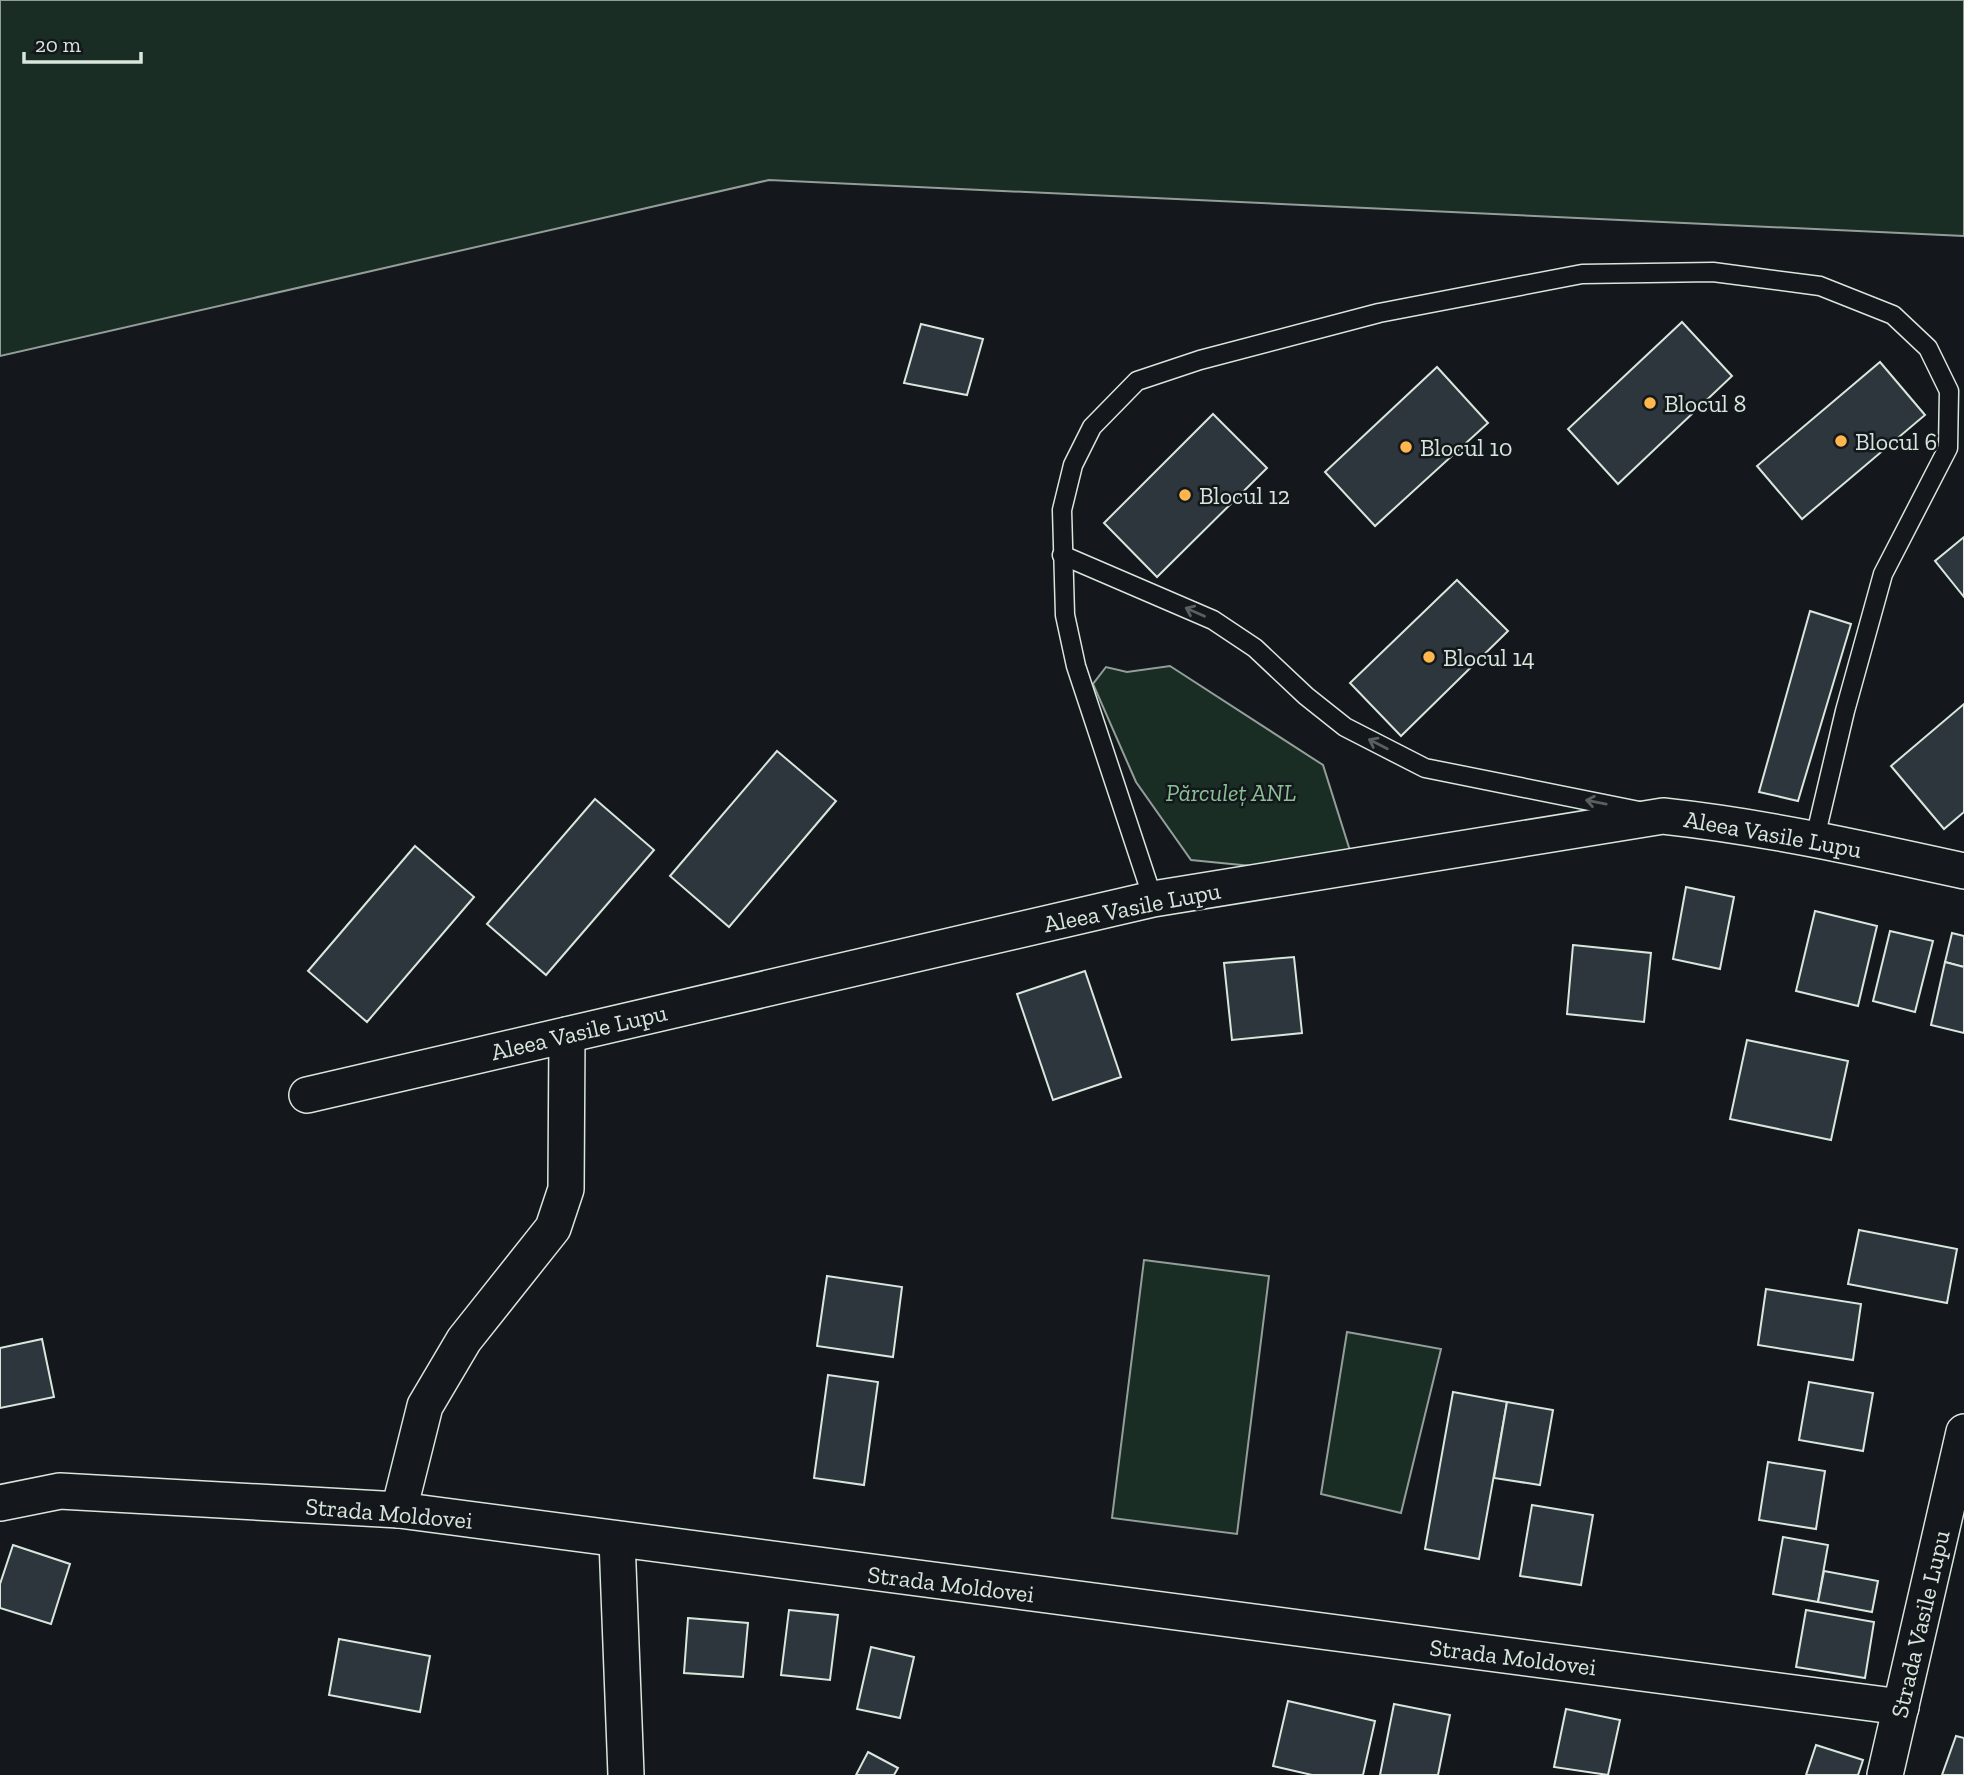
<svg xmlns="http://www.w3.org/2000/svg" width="1964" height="1775" font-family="'Zilla Slab',serif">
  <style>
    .green { fill: #1a2d24; stroke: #939e99; stroke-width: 2 }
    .building { fill: #2c363c; stroke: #d8e6dc; stroke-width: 2 }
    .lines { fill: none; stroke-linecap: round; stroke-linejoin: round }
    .service-casing { stroke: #d8e6dc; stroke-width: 21 }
    .minor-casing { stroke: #d8e6dc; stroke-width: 38 }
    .service { stroke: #14181c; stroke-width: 18 }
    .minor { stroke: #14181c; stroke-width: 35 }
    .oneway { stroke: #59605f }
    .poi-dot { fill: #ffb74d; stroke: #14181c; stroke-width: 2.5 }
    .labels { text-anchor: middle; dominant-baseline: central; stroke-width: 5; stroke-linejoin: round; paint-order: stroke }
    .poi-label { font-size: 24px; fill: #d8e6dc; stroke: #14181c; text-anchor: start }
    .park-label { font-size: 24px; font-style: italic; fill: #8ac095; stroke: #14181c }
    .street-label { font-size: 24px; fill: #d8e6dc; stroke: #14181c }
  </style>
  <rect width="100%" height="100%" fill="#14181c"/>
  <g class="green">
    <polygon points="0,0 1964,0 1964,236 769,180 0,356"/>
    <polygon points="1170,666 1323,765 1352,857 1281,869 1191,860 1136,782 1093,684 1106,667 1127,672"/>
    <polygon points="1144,1260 1269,1276 1237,1534 1112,1518"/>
    <polygon points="1347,1332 1441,1349 1401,1513 1321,1494"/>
  </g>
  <g class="building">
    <polygon points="1682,322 1732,376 1618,484 1568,429"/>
    <polygon points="921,324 983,339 967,395 904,383"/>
    <polygon points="1880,362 1925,415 1802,519 1757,466"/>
    <polygon points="1437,367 1488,423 1375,526 1325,472"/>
    <polygon points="1213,414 1267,468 1157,577 1104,523"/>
    <polygon points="1964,537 1964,597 1935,561"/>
    <polygon points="1457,580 1508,631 1401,736 1350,683"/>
    <polygon points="1810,611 1851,624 1798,801 1759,792"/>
    <polygon points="1964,704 1964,812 1944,829 1891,766"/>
    <polygon points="777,751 836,801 729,927 670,876"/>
    <polygon points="595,799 654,850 546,975 487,924"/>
    <polygon points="415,846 474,897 367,1022 308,971"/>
    <polygon points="1686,887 1734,897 1720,969 1673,959"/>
    <polygon points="1815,911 1877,926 1858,1006 1796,991"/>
    <polygon points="1890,931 1933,941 1915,1012 1873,1001"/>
    <polygon points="1952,933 1964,936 1964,967 1945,962"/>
    <polygon points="1573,945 1651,953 1644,1022 1567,1014"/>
    <polygon points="1294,957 1302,1033 1232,1040 1224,963"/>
    <polygon points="1945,962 1964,967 1964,1033 1931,1025"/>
    <polygon points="1085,971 1121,1077 1053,1100 1017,994"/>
    <polygon points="1747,1040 1848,1061 1831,1140 1730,1119"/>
    <polygon points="1859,1230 1957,1249 1947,1303 1848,1284"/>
    <polygon points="827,1276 902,1287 893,1357 817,1346"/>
    <polygon points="1766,1289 1861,1304 1853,1360 1758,1345"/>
    <polygon points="42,1339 54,1397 0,1408 0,1348"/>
    <polygon points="828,1375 878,1382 864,1485 814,1478"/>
    <polygon points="1809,1382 1873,1393 1863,1451 1799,1440"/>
    <polygon points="1453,1392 1507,1402 1479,1559 1425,1549"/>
    <polygon points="1507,1402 1553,1410 1540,1485 1494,1478"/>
    <polygon points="1768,1462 1825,1471 1816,1529 1759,1520"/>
    <polygon points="1532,1505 1593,1515 1581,1585 1520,1576"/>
    <polygon points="1783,1537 1828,1545 1818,1602 1773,1594"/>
    <polygon points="13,1545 70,1564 51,1624 0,1608 0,1584"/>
    <polygon points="1824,1571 1878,1581 1872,1612 1818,1602"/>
    <polygon points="789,1610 838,1615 830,1680 781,1675"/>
    <polygon points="1806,1610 1874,1622 1865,1678 1796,1667"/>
    <polygon points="688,1618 748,1623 743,1677 684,1673"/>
    <polygon points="339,1639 430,1656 420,1712 329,1695"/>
    <polygon points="871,1647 914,1657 900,1718 857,1709"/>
    <polygon points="1288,1701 1375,1721 1363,1775 1312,1775 1273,1766"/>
    <polygon points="1394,1704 1450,1715 1438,1775 1380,1775"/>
    <polygon points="1566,1709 1620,1720 1608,1775 1554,1767"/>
    <polygon points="1956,1736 1964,1738 1964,1775 1942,1775"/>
    <polygon points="1816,1745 1863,1760 1858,1775 1806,1775"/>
    <polygon points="868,1752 898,1768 894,1775 856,1775"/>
  </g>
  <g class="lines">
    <g class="service-casing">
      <g id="service">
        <polyline points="1062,555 1213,620 1255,648 1306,696 1345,727 1425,768 1639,811"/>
        <polyline points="1153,899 1076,666 1065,615 1062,510 1073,465 1092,427 1137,381 1200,360 1379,313 1582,274 1713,272 1820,286 1893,315 1928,348 1949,391 1948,448 1883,574 1845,711 1815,838"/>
      </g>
    </g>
    <g class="minor-casing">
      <g id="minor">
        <path d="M307 1095 1153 899 1663 816C1765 827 1864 849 1964 871"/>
        <polyline points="0,1503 60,1491 399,1510 1901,1707"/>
        <polyline points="399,1510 425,1406 464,1340 553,1228 566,1189 567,1035"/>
        <polyline points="617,1540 626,1775"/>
        <polyline points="1885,1775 1964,1432"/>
      </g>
    </g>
    <use href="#service" class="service"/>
    <use href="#minor" class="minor"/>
  </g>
  <defs><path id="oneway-shaft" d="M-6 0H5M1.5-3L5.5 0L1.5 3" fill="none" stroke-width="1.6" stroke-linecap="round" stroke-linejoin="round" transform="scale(1.75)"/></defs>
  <g class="oneway">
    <use href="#oneway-shaft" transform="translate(1195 612) rotate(-156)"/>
    <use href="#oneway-shaft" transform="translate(1378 744) rotate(-153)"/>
    <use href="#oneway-shaft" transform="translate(1596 802) rotate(-169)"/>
  </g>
  <g class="poi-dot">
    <circle cx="1650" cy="403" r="7"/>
    <circle cx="1841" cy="441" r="7"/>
    <circle cx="1406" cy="447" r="7"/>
    <circle cx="1185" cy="495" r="7"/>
    <circle cx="1429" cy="657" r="7"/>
  </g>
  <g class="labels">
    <g class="poi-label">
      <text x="1664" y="403">Blocul 8</text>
      <text x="1855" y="441">Blocul 6</text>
      <text x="1420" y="447">Blocul 10</text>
      <text x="1199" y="495">Blocul 12</text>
      <text x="1443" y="657">Blocul 14</text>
    </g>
    <g class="park-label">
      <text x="1231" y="792">Părculeț ANL</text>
    </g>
    <g class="street-label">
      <text transform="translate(1773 834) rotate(10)">Aleea Vasile Lupu</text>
      <text transform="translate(1132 907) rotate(-11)">Aleea Vasile Lupu</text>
      <text transform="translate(579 1032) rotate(-13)">Aleea Vasile Lupu</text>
      <text transform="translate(389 1513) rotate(5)">Strada Moldovei</text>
      <text transform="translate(951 1584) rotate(7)">Strada Moldovei</text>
      <text transform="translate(1920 1624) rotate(-77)">Strada Vasile Lupu</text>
      <text transform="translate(1513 1657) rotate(7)">Strada Moldovei</text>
    </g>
  </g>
  <path d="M24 52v10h117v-10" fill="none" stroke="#d8e6dc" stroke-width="3.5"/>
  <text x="35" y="52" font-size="21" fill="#d8e6dc" stroke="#14181c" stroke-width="5" paint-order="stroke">20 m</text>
</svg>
